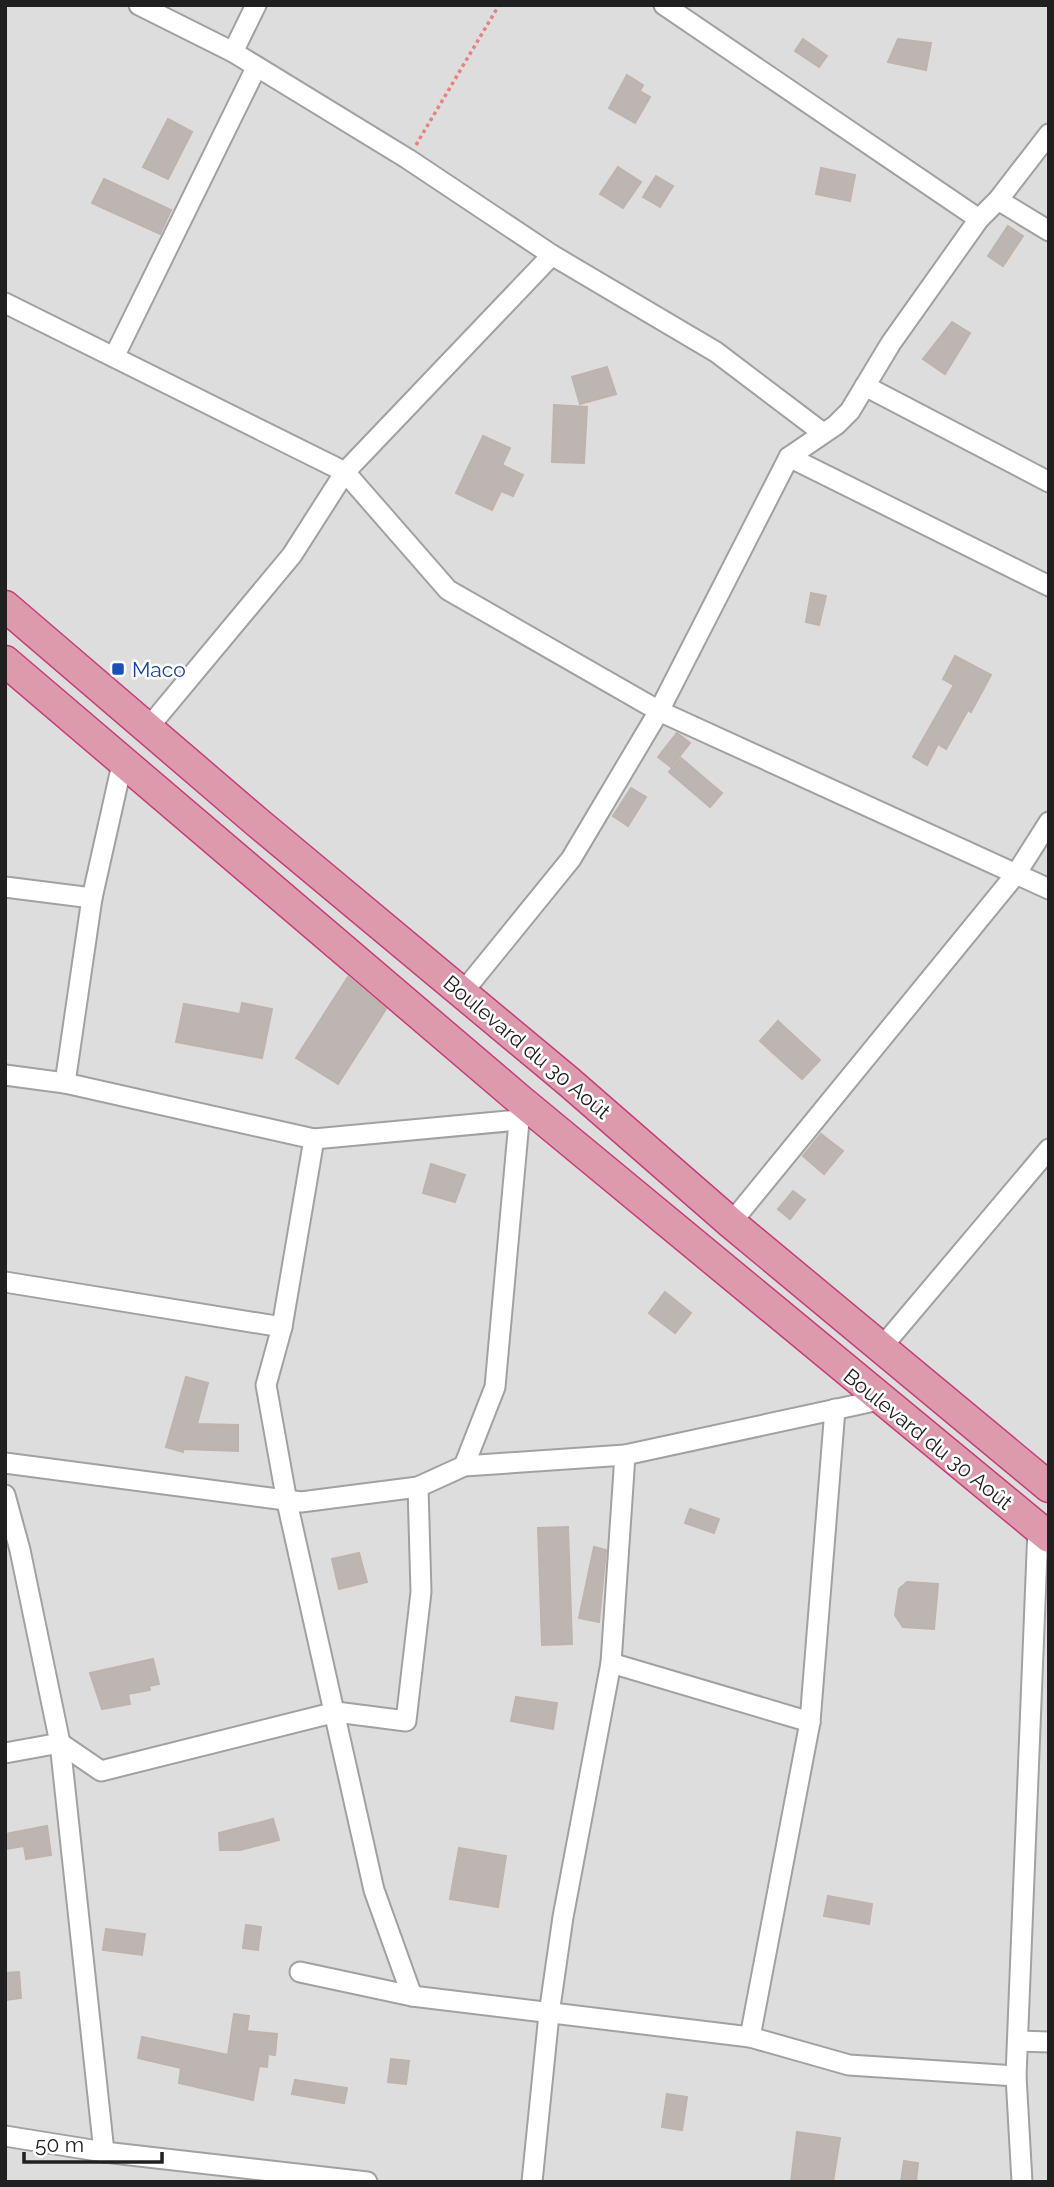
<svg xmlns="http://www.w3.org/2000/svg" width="1054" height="2187" font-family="Raleway,sans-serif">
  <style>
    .residential { fill: #dedddd }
    .building { fill: #bcb5b1; stroke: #bfb3ac; stroke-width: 2 }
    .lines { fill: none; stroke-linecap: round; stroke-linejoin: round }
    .minor-casing { stroke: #a1a1a1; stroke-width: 23 }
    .highway-casing { stroke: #c53d79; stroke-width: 33 }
    .path { stroke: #e98080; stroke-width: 3.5; stroke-dasharray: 3.5 3.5; stroke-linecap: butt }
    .minor { stroke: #fff; stroke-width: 19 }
    .highway { stroke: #dd9aad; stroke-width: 30 }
    .transit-dot { fill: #1a4fb4; stroke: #fff; stroke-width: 2.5 }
    .labels { text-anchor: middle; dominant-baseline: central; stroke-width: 5; stroke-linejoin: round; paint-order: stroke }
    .transit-label { font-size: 21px; fill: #164399; stroke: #fff; text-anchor: start }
    .street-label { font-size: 21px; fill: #202020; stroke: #fff }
  </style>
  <rect width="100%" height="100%" fill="#efece8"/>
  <rect class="residential" x="5" y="5" width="1044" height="2177"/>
  <g class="building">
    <polygon points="803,39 827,56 819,67 795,51"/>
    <polygon points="898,39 931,43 926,70 888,62"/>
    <polygon points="627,75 643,85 640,91 650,97 635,123 609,108"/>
    <polygon points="168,119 192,132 168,179 143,167"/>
    <polygon points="618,167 641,182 623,208 600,194"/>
    <polygon points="821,168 855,175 850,201 816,194"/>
    <polygon points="656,176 673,186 660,207 643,197"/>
    <polygon points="104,179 171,210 160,234 92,203"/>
    <polygon points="1008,226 1023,236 1003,266 988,256"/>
    <polygon points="952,322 970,333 945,374 923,359"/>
    <polygon points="607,367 616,394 580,404 572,377"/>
    <polygon points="554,405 587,407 584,463 552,462"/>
    <polygon points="483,436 510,448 502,465 523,475 513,496 501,491 492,510 456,493"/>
    <polygon points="811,593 826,596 819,625 806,622"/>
    <polygon points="955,656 991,675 971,712 968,710 946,749 938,744 927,765 913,757 954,685 943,679"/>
    <polygon points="677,733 690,743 671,767 658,757"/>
    <polygon points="681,758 722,793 710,807 669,772"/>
    <polygon points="631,788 646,797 628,826 613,816"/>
    <polygon points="348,977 386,1009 338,1084 296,1058"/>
    <polygon points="242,1003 272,1009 262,1058 176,1042 184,1004 240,1014"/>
    <polygon points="778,1021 820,1060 802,1079 760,1041"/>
    <polygon points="821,1134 843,1151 824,1174 803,1156"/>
    <polygon points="431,1164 465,1175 455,1202 423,1193"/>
    <polygon points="793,1191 805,1200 790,1219 778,1209"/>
    <polygon points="665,1292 691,1313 675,1333 649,1313"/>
    <polygon points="186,1377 208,1383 197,1424 238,1425 238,1451 183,1449 183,1452 166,1447"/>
    <polygon points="690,1509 719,1519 714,1533 685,1523"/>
    <polygon points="568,1527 572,1644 542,1645 538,1528"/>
    <polygon points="594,1547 606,1550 599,1622 579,1618"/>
    <polygon points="359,1553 367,1582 339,1589 332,1559"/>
    <polygon points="907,1582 938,1584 934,1629 903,1627 895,1615 899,1589"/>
    <polygon points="153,1659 159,1684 149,1686 150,1690 128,1694 130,1704 102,1709 90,1673"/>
    <polygon points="516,1697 557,1703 553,1729 511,1721"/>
    <polygon points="273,1819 279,1840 240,1850 220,1850 219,1833"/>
    <polygon points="47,1826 51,1855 26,1859 24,1846 5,1849 5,1834"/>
    <polygon points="459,1848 506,1856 498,1907 450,1899"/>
    <polygon points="828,1896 872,1904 869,1924 824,1916"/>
    <polygon points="246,1925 261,1927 258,1950 243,1948"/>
    <polygon points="106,1929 145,1934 142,1955 103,1950"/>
    <polygon points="19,1972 21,1998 5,2000 5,1973"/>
    <polygon points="234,2014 249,2016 247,2031 277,2034 275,2055 268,2054 267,2067 259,2066 253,2100 179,2083 181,2068 138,2058 142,2037 228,2055"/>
    <polygon points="391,2059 409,2061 406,2084 388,2082"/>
    <polygon points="295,2080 347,2088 344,2103 292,2094"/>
    <polygon points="667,2094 687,2097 682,2130 662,2127"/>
    <polygon points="797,2132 840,2138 833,2182 791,2182"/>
    <polygon points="904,2161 918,2163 916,2182 901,2182"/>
  </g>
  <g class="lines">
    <g class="minor-casing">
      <g id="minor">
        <polyline points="139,5 233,52 408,159 552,255 716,352 823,433"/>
        <polyline points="664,5 979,219"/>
        <polyline points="233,52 256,5"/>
        <polyline points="998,200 1049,231"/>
        <polyline points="5,303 345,472 448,590 659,711 1049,889"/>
        <polyline points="114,357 256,68"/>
        <polyline points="865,386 1049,482"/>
        <polyline points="789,457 1049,586"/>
        <polyline points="148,728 292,555 345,472 552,255"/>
        <polyline points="5,887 92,898"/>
        <polyline points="463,992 571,859 659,711 789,457 836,425 850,411 891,343 979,219 998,200 1049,134"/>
        <polyline points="5,1075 65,1083 314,1139 519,1120"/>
        <polyline points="65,1083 92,898 123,760"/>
        <polyline points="314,1139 282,1327 266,1385 287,1502 374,1890 412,1996"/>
        <polyline points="731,1223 1016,874 1049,822"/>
        <polyline points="5,1282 282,1327"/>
        <polyline points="882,1347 1049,1149"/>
        <polyline points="5,1463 301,1502 418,1487 464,1466 625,1455 879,1400"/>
        <polyline points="464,1466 495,1387 520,1110"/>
        <polyline points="5,1495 20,1550 60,1743 104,2152"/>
        <polyline points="611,1663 810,1722"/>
        <polyline points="5,1753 60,1743 101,1771 336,1712 406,1721 421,1592 418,1487"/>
        <polyline points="300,1972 412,1996 750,2037 849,2065 1016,2076"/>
        <polyline points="750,2037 810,1722 835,1409"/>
        <polyline points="1018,2041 1049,2042"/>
        <polyline points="5,2136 104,2152 367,2182"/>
        <polyline points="532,2182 549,2014 563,1917 611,1663 625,1455"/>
        <polyline points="1022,2182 1016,2076 1038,1528"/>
      </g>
    </g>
    <g class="highway-casing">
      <g id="highway">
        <polyline points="5,606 257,822 568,1081 731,1223 1049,1487"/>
        <polyline points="5,661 520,1100 1049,1537"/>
      </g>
    </g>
    <polyline class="path" points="416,145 499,5"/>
    <use href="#minor" class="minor"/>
    <use href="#highway" class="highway"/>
  </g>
  <rect class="transit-dot" x="111" y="662" width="14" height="14" rx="3.5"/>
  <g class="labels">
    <g class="transit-label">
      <text x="132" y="669">Maco</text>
    </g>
    <g class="street-label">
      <text transform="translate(527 1047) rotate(40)">Boulevard du 30 Août</text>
      <text transform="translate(928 1439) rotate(39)">Boulevard du 30 Août</text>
    </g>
  </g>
  <rect width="1054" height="2187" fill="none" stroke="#202020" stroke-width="14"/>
  <path d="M24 2152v10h138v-10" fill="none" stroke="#202020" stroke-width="3.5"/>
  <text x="35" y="2152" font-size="21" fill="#202020" stroke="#ffffff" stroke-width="5" paint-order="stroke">50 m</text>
</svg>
